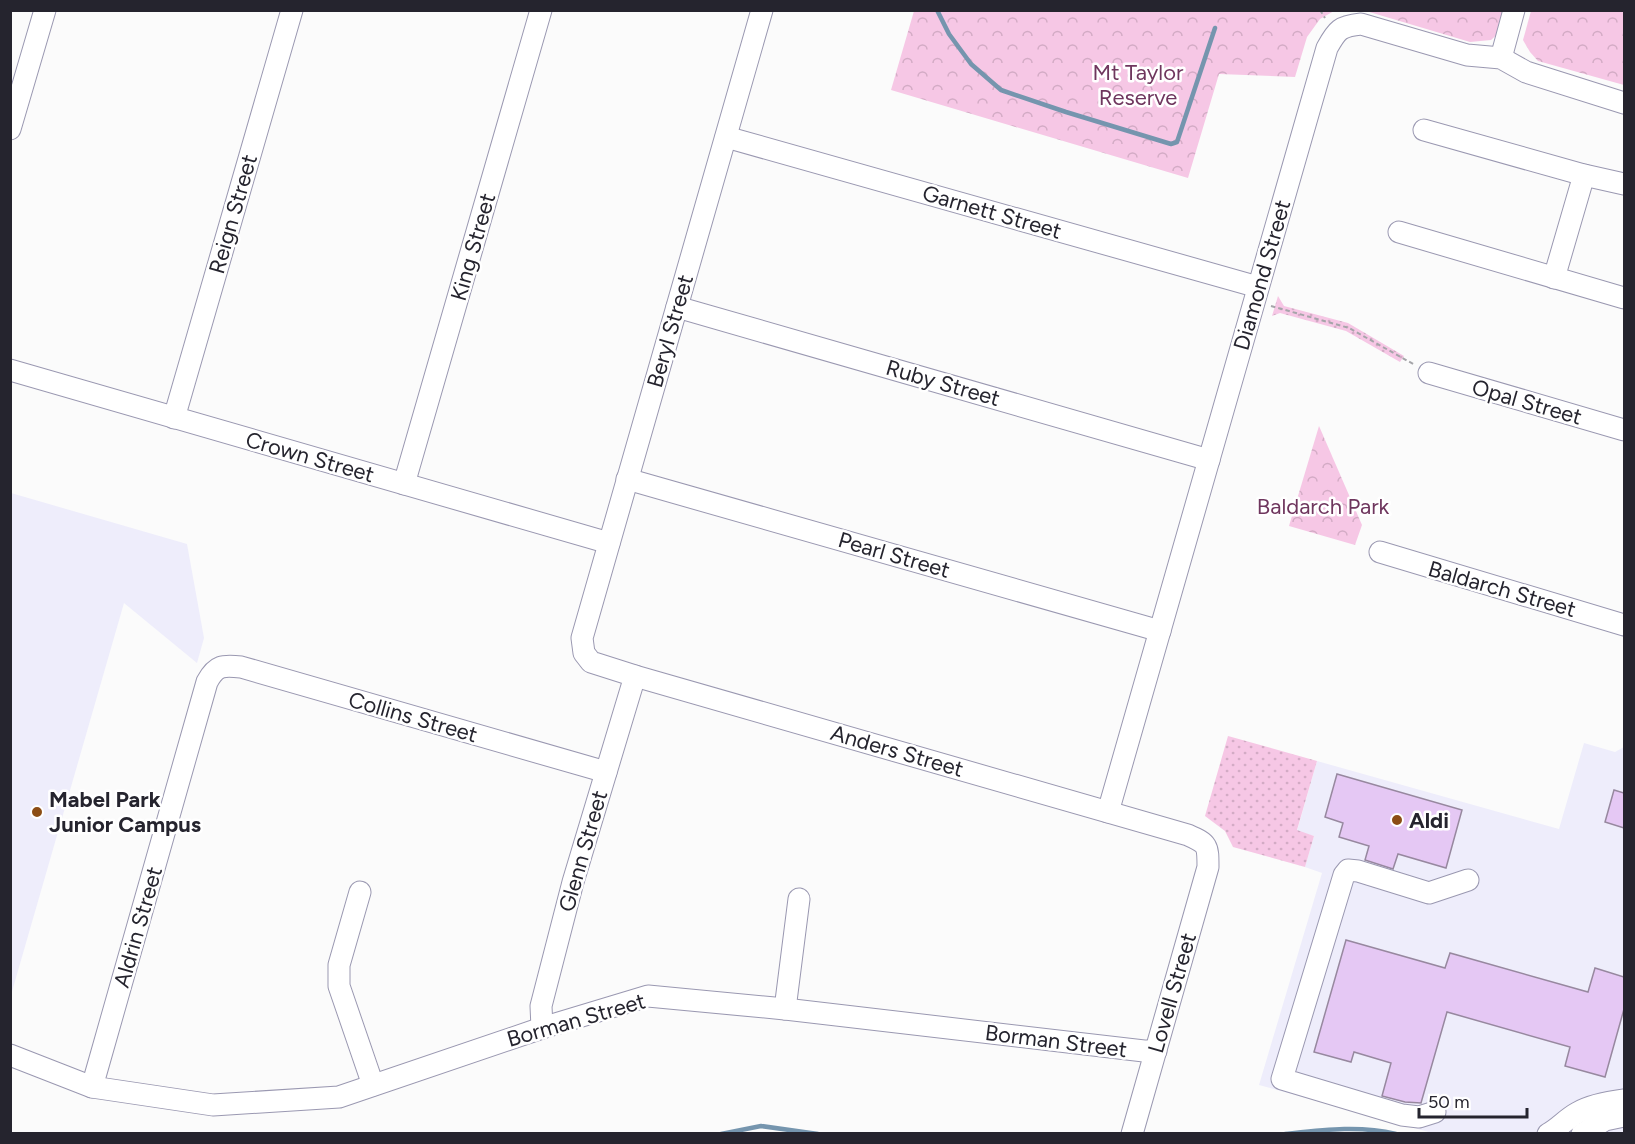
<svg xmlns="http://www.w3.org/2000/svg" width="1635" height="1144" font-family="Figtree,sans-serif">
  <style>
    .built { fill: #eeedfb }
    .grass { fill: url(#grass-dots) }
    .forest { fill: url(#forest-crowns) }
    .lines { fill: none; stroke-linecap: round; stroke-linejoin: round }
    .stream { stroke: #7595ae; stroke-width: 4.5 }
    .building { fill: #e5c8f4; stroke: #97889f; stroke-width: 1.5 }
    .minor-casing { stroke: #9a98b1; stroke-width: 23 }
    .path { stroke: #a5a5a9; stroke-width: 2; stroke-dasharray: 4.5 3; stroke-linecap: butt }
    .minor { stroke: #fff; stroke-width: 21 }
    .poi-dot { fill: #8c4d14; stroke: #fff; stroke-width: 2 }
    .labels { text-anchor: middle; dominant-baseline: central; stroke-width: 5; stroke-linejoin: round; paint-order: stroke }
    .park-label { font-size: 22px; fill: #6f365e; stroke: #fff }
    .street-label { font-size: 22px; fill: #25242e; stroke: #fff }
    .poi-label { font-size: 22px; font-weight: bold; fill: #25242e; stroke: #fff; text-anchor: start }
  </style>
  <defs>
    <pattern id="grass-dots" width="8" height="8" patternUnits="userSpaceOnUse" patternTransform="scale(1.5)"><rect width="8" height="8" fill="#f6c7e5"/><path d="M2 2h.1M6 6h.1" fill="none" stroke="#d3abc5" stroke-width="1.8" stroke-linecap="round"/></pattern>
    <pattern id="forest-crowns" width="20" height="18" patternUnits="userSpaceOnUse" patternTransform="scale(1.5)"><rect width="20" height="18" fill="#f6c7e5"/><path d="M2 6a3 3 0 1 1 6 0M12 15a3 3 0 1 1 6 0" fill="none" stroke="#d3abc5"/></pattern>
  </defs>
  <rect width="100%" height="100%" fill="#fbfbfb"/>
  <g class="built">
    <polygon points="11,493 187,544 204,638 197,663 124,603 11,995"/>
    <polygon points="1584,743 1615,752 1624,747 1624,1133 1432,1133 1259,1085 1322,873 1305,867 1314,836 1297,831 1317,761 1559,829"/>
  </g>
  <g class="grass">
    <polygon points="1278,296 1284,306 1348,323 1404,356 1400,362 1346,331 1280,313 1272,316"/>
    <polygon points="1228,736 1317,761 1297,830 1314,836 1305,867 1233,847 1225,831 1205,816"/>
  </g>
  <g class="forest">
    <polygon points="914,11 914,10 1334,11 1320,19 1307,37 1295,77 1219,74 1188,178 891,90"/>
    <polygon points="1366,11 1506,11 1500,32 1491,40 1470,42"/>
    <polygon points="1531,11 1624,11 1624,85 1538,61 1530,52 1523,40"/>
    <polygon points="1319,426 1362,525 1355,545 1289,526"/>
  </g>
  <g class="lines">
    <g class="stream">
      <polyline points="937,10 949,34 971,64 1001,90 1066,112 1171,144 1177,142 1215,28"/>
      <polyline points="721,1134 761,1126 818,1134"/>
      <path d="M1285 1134C1322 1130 1359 1125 1396 1134"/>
    </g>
  </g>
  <g class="building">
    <polygon points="1337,774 1462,810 1446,868 1398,854 1393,869 1365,860 1369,846 1339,837 1343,823 1325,817"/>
    <polygon points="1614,790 1624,793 1624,828 1605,822"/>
    <polygon points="1346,940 1445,968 1450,953 1588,992 1595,968 1624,977 1624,1009 1605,1077 1565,1066 1570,1047 1447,1012 1421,1103 1405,1102 1382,1096 1391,1063 1354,1052 1351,1062 1314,1052"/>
  </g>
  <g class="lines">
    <g class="minor-casing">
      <g id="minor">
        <path d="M762 10 582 638 584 653 591 662 635 676 1188 835C1208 844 1208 845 1208 867L1132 1134"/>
        <polyline points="1501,58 1514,10"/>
        <polyline points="10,129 45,10"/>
        <polyline points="1424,130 1584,175 1624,184"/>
        <polyline points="726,137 1258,287"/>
        <polyline points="1399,232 1624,298"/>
        <polyline points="1554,278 1584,175"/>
        <polyline points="677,307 1209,460"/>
        <polyline points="10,370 609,543"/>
        <polyline points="1429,373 1624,430"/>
        <polyline points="174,418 292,10"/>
        <polyline points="627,479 1160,631"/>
        <polyline points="404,484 541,10"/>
        <polyline points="1380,552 1624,625"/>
        <path d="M1108 812 1327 48C1337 30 1340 26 1361 24L1467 55 1501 58 1526 72 1624 103"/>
        <polyline points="360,892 339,965 339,986 373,1085"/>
        <polyline points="785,1009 799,899"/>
        <polyline points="542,1028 541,1006 573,882 635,676"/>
        <polyline points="10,1055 92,1087 213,1105 339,1097 542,1028 648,996 785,1009 1144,1051 1156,1051"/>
        <path d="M92 1087 207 682C216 665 223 665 241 667L606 772"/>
        <polyline points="1435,1112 1419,1117 1402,1115 1282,1079 1337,898 1344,875 1348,870 1358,871 1429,893 1468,880"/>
        <path d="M1548 1134C1559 1128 1566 1119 1577 1113 1591 1105 1608 1102 1624 1100"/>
        <polyline points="1582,1134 1605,1120 1624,1116"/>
      </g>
    </g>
    <g class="path">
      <polyline points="1320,10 1325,18"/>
      <polyline points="1271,306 1349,328 1415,365"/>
    </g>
    <use href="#minor" class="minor"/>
  </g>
  <g class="poi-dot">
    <circle cx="37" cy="812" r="6"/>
    <circle cx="1397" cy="820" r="6"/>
  </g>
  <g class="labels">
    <g class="park-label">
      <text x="1138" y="72">Mt Taylor<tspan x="1138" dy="25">Reserve</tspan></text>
      <text x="1323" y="506">Baldarch Park</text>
    </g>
    <g class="street-label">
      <text transform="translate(992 212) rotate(16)">Garnett Street</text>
      <text transform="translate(233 214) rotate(-74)">Reign Street</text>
      <text transform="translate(473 247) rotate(-74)">King Street</text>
      <text transform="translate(1262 275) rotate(-74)">Diamond Street</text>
      <text transform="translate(670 331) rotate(-74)">Beryl Street</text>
      <text transform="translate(943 383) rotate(16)">Ruby Street</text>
      <text transform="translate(1527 402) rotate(16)">Opal Street</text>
      <text transform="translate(310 457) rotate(16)">Crown Street</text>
      <text transform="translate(894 555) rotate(16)">Pearl Street</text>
      <text transform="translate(1502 589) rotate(16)">Baldarch Street</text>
      <text transform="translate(413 717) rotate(16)">Collins Street</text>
      <text transform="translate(897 751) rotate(16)">Anders Street</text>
      <text transform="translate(583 851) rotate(-74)">Glenn Street</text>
      <text transform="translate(138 927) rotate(-74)">Aldrin Street</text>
      <text transform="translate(1172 993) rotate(-74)">Lovell Street</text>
      <text transform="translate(576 1020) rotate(-16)">Borman Street</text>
      <text transform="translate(1056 1041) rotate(7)">Borman Street</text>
    </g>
    <g class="poi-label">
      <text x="49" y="799">Mabel Park<tspan x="49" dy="25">Junior Campus</tspan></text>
      <text x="1409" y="820">Aldi</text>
    </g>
  </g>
  <rect width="1635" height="1144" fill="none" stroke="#25242e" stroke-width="24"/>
  <path d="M1419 1108v9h108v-9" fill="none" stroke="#25242e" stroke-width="3"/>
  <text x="1428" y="1108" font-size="18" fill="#25242e" stroke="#ffffff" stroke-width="4.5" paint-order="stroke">50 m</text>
</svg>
